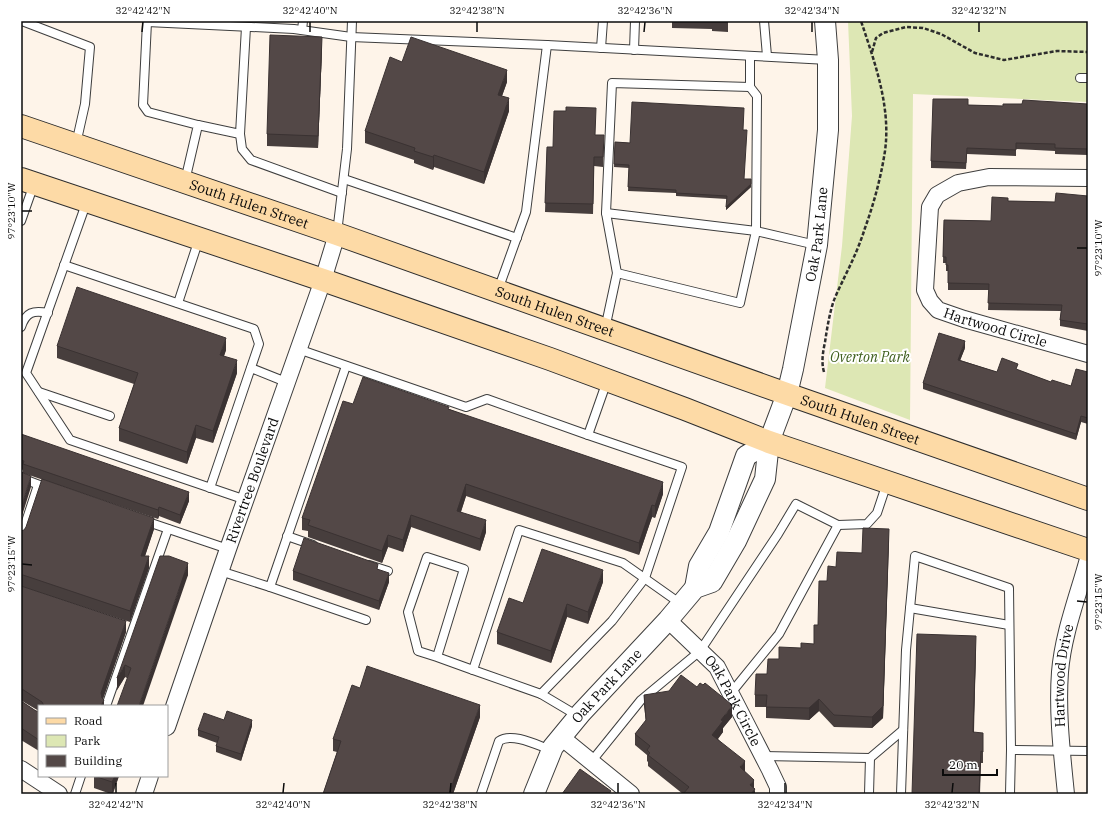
<svg xmlns="http://www.w3.org/2000/svg" width="1109" height="815" font-family="'IBM Plex Serif',serif">
  <style>
    .green { fill: #dde7b4 }
    .lines { fill: none; stroke-linecap: round; stroke-linejoin: round }
    .service-casing { stroke: #3e3e3e; stroke-width: 10 }
    .minor-casing { stroke: #3e3e3e; stroke-width: 18 }
    .tertiary-casing { stroke: #3e3e3e; stroke-width: 22 }
    .secondary-casing { stroke: #2d2d2d; stroke-width: 24 }
    .path { stroke: #2d2d2d; stroke-width: 2.5; stroke-dasharray: 4 2; stroke-linecap: butt }
    .service { stroke: #fff; stroke-width: 8 }
    .minor { stroke: #fff; stroke-width: 16 }
    .tertiary { stroke: #fff; stroke-width: 20 }
    .secondary { stroke: #fddaa6; stroke-width: 22 }
    .wall { fill: #473e3d }
    .shaded-wall { fill: #3a3232 }
    .building { fill: #534847; stroke: #3a3232 }
    .ticks { fill: none; stroke: #0b0b0b; stroke-width: 1.5 }
    .labels { text-anchor: middle; dominant-baseline: central; stroke-width: 4; stroke-linejoin: round; paint-order: stroke }
    .street-label { font-size: 14px; fill: #0b0b0b; stroke: #fff }
    .park-label { font-size: 14px; font-style: italic; fill: #3e5f1e; stroke: #fff }
    .neatline { fill: none; stroke: #0b0b0b; stroke-width: 1.5 }
    .ticks-label { font-size: 10px; text-anchor: middle; fill: #0b0b0b }
  </style>
  <rect width="100%" height="100%" fill="#fef4e9"/>
  <polygon class="green" points="848,21 1088,21 1088,102 913,94 910,420 825,388 842,246 852,116"/>
  <g class="lines">
    <g class="service-casing">
      <g id="service">
        <polyline points="22,21 90,47 85,104 76,144"/>
        <polyline points="764,21 767,56"/>
        <polyline points="302,30 303,21"/>
        <polyline points="601,48 603,21"/>
        <polyline points="634,50 635,21"/>
        <polyline points="1080,78 1088,78"/>
        <polyline points="198,125 240,134 246,27"/>
        <polyline points="240,134 242,149 251,160 342,193"/>
        <polyline points="344,179 517,238"/>
        <polyline points="185,181 198,125 148,112 143,105 147,22 294,29 351,37 547,45 828,60"/>
        <polyline points="87,201 26,373 70,440 246,500"/>
        <polyline points="606,213 756,231 757,96 750,87"/>
        <polyline points="21,221 34,184"/>
        <polyline points="337,233 347,149 352,21"/>
        <polyline points="64,265 254,329 259,344 210,488"/>
        <polyline points="617,273 740,303 756,231 816,245"/>
        <polyline points="498,290 526,212 547,45"/>
        <polyline points="178,303 199,239"/>
        <path d="M21 327C26 312 33 310 48 313"/>
        <polyline points="605,329 617,273 606,213 612,83 750,87 750,56"/>
        <polyline points="298,349 466,407 487,399 588,435 607,381"/>
        <polyline points="251,368 286,382"/>
        <polyline points="39,392 110,416"/>
        <polyline points="21,478 50,489"/>
        <polyline points="145,521 228,549"/>
        <polyline points="838,525 867,524 877,513 887,483"/>
        <polyline points="287,536 313,545"/>
        <polyline points="21,537 38,485"/>
        <polyline points="369,565 388,571"/>
        <polyline points="220,571 270,587 346,366"/>
        <polyline points="270,587 366,620"/>
        <polyline points="910,608 1009,625"/>
        <polyline points="437,657 418,651 408,612 427,557 464,569 437,657 473,670"/>
        <polyline points="541,694 473,670 519,530 623,563 681,604"/>
        <polyline points="106,706 168,529"/>
        <polyline points="578,716 541,694 612,621 645,578 682,467 588,435"/>
        <polyline points="763,756 870,758 903,730"/>
        <polyline points="591,762 641,700 700,651 778,534 796,504 838,525 779,634 731,693"/>
        <polyline points="75,794 81,776"/>
        <path d="M481 794 499 741C512 732 537 745 551 750"/>
        <polyline points="869,794 870,758"/>
        <polyline points="901,794 906,650 915,556 1009,588 1011,750 1088,751"/>
        <polyline points="1010,794 1011,750"/>
      </g>
    </g>
    <g class="minor-casing">
      <g id="minor">
        <path id="s1" d="M1088 178 989 177 958 183 937 195 930 207 925 290 930 301 938 310 964 319 1088 354"/>
        <path id="s2" d="M668 620 717 667 770 770 778 787V794"/>
        <path id="s3" d="M167 727 228 549 323 280 337 234"/>
        <polyline points="561,737 631,794"/>
        <polyline points="21,769 59,794"/>
        <polyline points="144,794 150,776"/>
        <path id="s4" d="M1066 794C1062 754 1057 712 1060 672 1063 634 1078 596 1088 559"/>
      </g>
    </g>
    <g class="tertiary-casing">
      <g id="tertiary">
        <polyline points="695,588 699,566 719,532 746,456 769,442"/>
        <path id="s5" d="M534 794 553 747 581 713 668 620 695 588 712 582 736 541 765 479 769 442 787 394 793 369 817 245 828 130V60L825 21"/>
      </g>
    </g>
    <g class="secondary-casing">
      <g id="secondary">
        <path id="s6" d="M21 126 337 234 787 394 1088 499"/>
        <polyline points="21,179 323,280 550,359 685,409 769,442 1088,550"/>
      </g>
    </g>
    <g class="path">
      <polyline points="872,52 876,38 883,33 906,27 923,28 941,34 975,53 1004,60 1057,51 1088,52"/>
      <path d="M824 372C821 362 823 352 825 342 827 329 829 316 833 303 836 294 841 285 845 276 853 260 860 244 865 228 874 203 881 177 885 151 891 107 875 63 861 21"/>
    </g>
    <use href="#service" class="service"/>
    <use href="#minor" class="minor"/>
    <use href="#tertiary" class="tertiary"/>
    <use href="#secondary" class="secondary"/>
  </g>
  <g class="wall">
    <polygon points="672,21 728,21 728,32 712,31 712,29 672,28"/>
    <polygon points="322,49 318,148 267,146 267,134"/>
    <polygon points="402,62 507,82 502,96 509,111 484,184 434,167 433,170 414,163 414,160 365,143 365,131"/>
    <polygon points="1022,104 1088,104 1088,155 1055,154 1055,151 1016,149 1016,156 967,154 966,169 931,168 931,161 968,105 1003,106"/>
    <polygon points="743,130 744,179 751,179 751,187 726,210 727,199 676,196 676,193 628,191 629,168 614,167 615,142 630,143"/>
    <polygon points="595,135 604,145 603,167 594,166 593,214 545,212 547,147 553,147"/>
    <polygon points="1088,196 1088,331 1060,326 1060,320 1061,311 988,310 989,290 948,290 948,271 946,271 946,263 943,263 944,220 991,221 1008,201 1055,202"/>
    <polygon points="57,346 226,350 224,356 237,373 213,443 196,438 187,464 119,441 119,428 134,384 57,358"/>
    <polygon points="965,348 960,360 997,372 1018,370 1051,382 1071,386 1088,372 1088,424 1081,422 1076,440 923,389 923,383"/>
    <polygon points="353,404 449,409 663,494 655,518 652,517 639,555 466,496 461,512 486,532 480,551 411,527 403,552 388,547 382,563 308,537 308,531 302,530 302,518"/>
    <polygon points="21,434 189,501 180,524 159,516 158,519 23,473 23,470 21,469"/>
    <polygon points="154,529 145,556 149,568 130,622 22,587 126,632 103,699 104,706 39,706 39,751 21,740 21,701 36,711 39,711 22,701 21,701 21,531"/>
    <polygon points="889,541 883,718 872,728 834,727 819,711 809,720 766,718 766,707 755,707 755,695 767,674 779,659 801,648 814,644 827,581 836,567 862,553"/>
    <polygon points="160,556 188,575 127,678 125,677 117,690"/>
    <polygon points="378,569 389,582 379,610 293,580 293,571"/>
    <polygon points="603,582 588,624 567,617 551,663 497,644 497,632 523,603"/>
    <polygon points="976,648 974,732 983,745 983,763 981,763 980,794 912,794"/>
    <polygon points="360,688 480,717 453,794 323,794 337,752 333,751 333,739"/>
    <polygon points="644,695 732,717 723,728 723,732 718,739 745,772 754,788 755,794 683,794 648,766 648,762 647,761 647,755 635,745 635,734 646,721 644,706"/>
    <polygon points="224,720 252,726 241,761 216,752 216,746 217,743 198,736 198,730"/>
    <polygon points="94,776 119,776 113,794 111,794 94,788"/>
  </g>
  <g class="shaded-wall">
    <polygon points="322,37 322,49 318,148 318,136"/>
    <polygon points="507,70 507,82 498,107 498,95"/>
    <polygon points="509,98 509,111 484,184 484,172"/>
    <polygon points="434,155 434,167 433,170 433,157"/>
    <polygon points="751,184 751,187 726,210 726,207"/>
    <polygon points="226,338 226,350 220,367 220,355"/>
    <polygon points="965,341 965,348 958,366 958,360"/>
    <polygon points="237,360 237,373 213,443 213,431"/>
    <polygon points="1081,416 1081,422 1076,440 1076,434"/>
    <polygon points="196,425 196,438 187,464 187,452"/>
    <polygon points="31,476 31,487 21,519 21,508"/>
    <polygon points="663,482 663,494 655,518 655,506"/>
    <polygon points="466,484 466,496 457,523 457,511"/>
    <polygon points="189,492 189,501 180,524 180,515"/>
    <polygon points="652,505 652,517 639,555 639,543"/>
    <polygon points="159,507 159,516 158,519 158,510"/>
    <polygon points="411,515 411,527 403,552 403,540"/>
    <polygon points="154,518 154,529 141,568 141,556"/>
    <polygon points="486,520 486,532 480,551 480,539"/>
    <polygon points="889,529 883,718 872,728 872,717"/>
    <polygon points="388,535 388,547 382,563 382,551"/>
    <polygon points="149,556 149,568 130,622 130,611"/>
    <polygon points="188,563 188,575 143,706 139,706"/>
    <polygon points="603,570 603,582 588,624 588,612"/>
    <polygon points="389,573 389,582 379,610 379,601"/>
    <polygon points="567,604 567,617 551,663 551,651"/>
    <polygon points="126,621 126,632 101,704 101,693"/>
    <polygon points="976,636 976,648 973,744 973,732"/>
    <polygon points="125,665 125,677 117,690 117,678"/>
    <rect x="21" y="689" width="1" height="12"/>
    <polygon points="819,699 819,711 809,720 809,708"/>
    <polygon points="104,700 104,706 101,706"/>
    <polygon points="480,705 480,717 453,794 449,794"/>
    <polygon points="732,706 732,717 723,728 723,732 712,746 712,735 721,720"/>
    <polygon points="252,720 252,726 241,761 241,754"/>
    <polygon points="745,761 745,772 740,767"/>
    <polygon points="115,776 119,776 112,794 112,782"/>
    <polygon points="754,780 754,791 755,789 755,794 750,794 750,785"/>
  </g>
  <g class="building">
    <polygon points="270,35 322,37 318,136 267,134"/>
    <polygon points="411,37 507,70 498,95 509,98 484,172 434,155 433,157 414,151 415,148 365,131 390,57 402,62"/>
    <polygon points="933,99 968,99 968,105 1003,106 1003,104 1022,104 1023,100 1088,104 1088,149 1055,148 1055,144 1016,143 1016,150 967,148 966,163 931,161"/>
    <polygon points="632,102 744,108 743,130 747,130 744,179 751,179 751,184 726,207 727,196 676,193 676,190 628,187 629,165 614,164 615,142 630,143"/>
    <polygon points="566,107 596,108 595,135 604,135 603,157 594,157 593,204 545,203 547,147 553,147 554,111 566,111"/>
    <polygon points="1056,193 1088,196 1088,324 1060,320 1062,305 988,303 989,284 948,283 948,265 946,265 946,257 943,257 944,220 991,221 992,197 1008,198 1008,201 1055,202"/>
    <polygon points="77,287 226,338 220,355 237,360 213,431 196,425 187,452 119,428 138,373 57,346"/>
    <polygon points="939,333 965,341 958,360 997,372 1002,358 1018,364 1016,369 1051,382 1052,380 1071,386 1076,369 1088,372 1088,418 1081,416 1076,434 923,383"/>
    <polygon points="363,377 449,407 448,409 663,482 655,506 652,505 639,543 466,484 457,511 486,520 480,539 411,515 403,540 388,535 382,551 308,525 310,520 302,518 343,401 353,404"/>
    <polygon points="21,434 189,492 180,515 159,507 158,510 23,464 24,461 21,460"/>
    <polygon points="21,472 31,476 21,508"/>
    <polygon points="42,479 154,518 141,556 149,556 130,611 23,575 21,575 21,531 24,530 26,527"/>
    <polygon points="863,528 889,529 883,706 872,717 834,715 819,699 809,708 766,707 767,695 755,695 756,674 767,674 768,659 779,659 779,647 801,648 801,643 814,644 814,625 818,625 819,581 827,581 828,566 836,567 837,552 862,553"/>
    <polygon points="304,538 378,564 377,569 389,573 379,601 293,571"/>
    <polygon points="542,549 603,570 588,612 567,604 551,651 497,632 509,598 523,603"/>
    <polygon points="160,556 169,556 188,563 139,706 117,706 131,668 125,665 117,678"/>
    <polygon points="21,586 126,621 101,693 102,698 104,700 101,706 44,706 42,702 22,689 21,689"/>
    <polygon points="917,634 976,636 973,732 983,733 983,752 981,751 979,794 912,794"/>
    <polygon points="367,666 480,705 449,794 323,794 341,741 333,739 352,685 360,688"/>
    <polygon points="681,675 697,687 700,683 703,685 705,683 731,704 732,706 721,720 723,721 712,735 745,761 740,767 754,780 750,785 755,789 751,794 683,794 689,787 648,755 650,753 647,750 650,746 635,734 646,720 644,695 669,691"/>
    <polygon points="21,701 36,711 39,711 39,740 21,728"/>
    <polygon points="227,711 252,720 241,754 216,746 219,737 198,730 204,713 224,720"/>
    <polygon points="580,769 611,791 609,794 562,794"/>
    <polygon points="94,776 115,776 112,782"/>
  </g>
  <path class="ticks" d="M142 32 143 22M310 32V22M477 32V22M644 32 645 22M812 32V22M979 32V22M22 211H32M1077 248H1087M22 564 32 565M1077 601 1087 602M116 793V783M283 793 284 783M450 793 451 783M618 793V783M785 793V783M952 793 953 783"/>
  <g class="labels">
    <g class="street-label">
      <text stroke="none"><textPath href="#s6" startOffset="241">South Hulen Street</textPath></text>
      <text stroke="none"><textPath href="#s5" startOffset="649">Oak Park Lane</textPath></text>
      <text stroke="none"><textPath href="#s6" startOffset="565">South Hulen Street</textPath></text>
      <text stroke="none"><textPath href="#s1" startOffset="336">Hartwood Circle</textPath></text>
      <text stroke="none"><textPath href="#s6" startOffset="889">South Hulen Street</textPath></text>
      <text stroke="none"><textPath href="#s3" startOffset="261">Rivertree Boulevard</textPath></text>
      <text stroke="none"><textPath href="#s4" startOffset="119">Hartwood Drive</textPath></text>
      <text stroke="none"><textPath href="#s5" startOffset="132">Oak Park Lane</textPath></text>
      <text stroke="none"><textPath href="#s2" startOffset="105">Oak Park Circle</textPath></text>
    </g>
    <g class="park-label">
      <text x="870" y="357">Overton Park</text>
    </g>
  </g>
  <rect width="1109" height="815" fill="none" stroke="#ffffff" stroke-width="44"/>
  <rect x="38" y="705" width="130" height="72" fill="#ffffff" stroke="#9d9d9d"/>
  <rect x="46" y="718" width="20" height="6" fill="#fddaa6" stroke="#9d9d9d"/>
  <text x="74" y="725" font-size="12" fill="#0b0b0b">Road</text>
  <rect x="46" y="735" width="20" height="12" fill="#dde7b4" stroke="#9d9d9d"/>
  <text x="74" y="745" font-size="12" fill="#0b0b0b">Park</text>
  <rect x="46" y="755" width="20" height="12" fill="#534847" stroke="#9d9d9d"/>
  <text x="74" y="765" font-size="12" fill="#0b0b0b">Building</text>
  <path d="M943 769v6h54v-6" fill="none" stroke="#0b0b0b" stroke-width="2"/>
  <text x="949" y="769" font-size="12" fill="#0b0b0b" stroke="#ffffff" stroke-width="3" paint-order="stroke">20 m</text>
  <rect x="22" y="22" width="1065" height="771" class="neatline"/>
  <g class="ticks-label">
    <text x="143" y="14">32°42'42"N</text>
    <text x="310" y="14">32°42'40"N</text>
    <text x="477" y="14">32°42'38"N</text>
    <text x="645" y="14">32°42'36"N</text>
    <text x="812" y="14">32°42'34"N</text>
    <text x="979" y="14">32°42'32"N</text>
    <text transform="translate(11 211) rotate(-90)" y="4">97°23'10"W</text>
    <text transform="translate(1098 248) rotate(-90)" y="4">97°23'10"W</text>
    <text transform="translate(11 564) rotate(-90)" y="4">97°23'15"W</text>
    <text transform="translate(1098 602) rotate(-90)" y="4">97°23'15"W</text>
    <text x="116" y="808">32°42'42"N</text>
    <text x="283" y="808">32°42'40"N</text>
    <text x="450" y="808">32°42'38"N</text>
    <text x="618" y="808">32°42'36"N</text>
    <text x="785" y="808">32°42'34"N</text>
    <text x="952" y="808">32°42'32"N</text>
  </g>
</svg>
